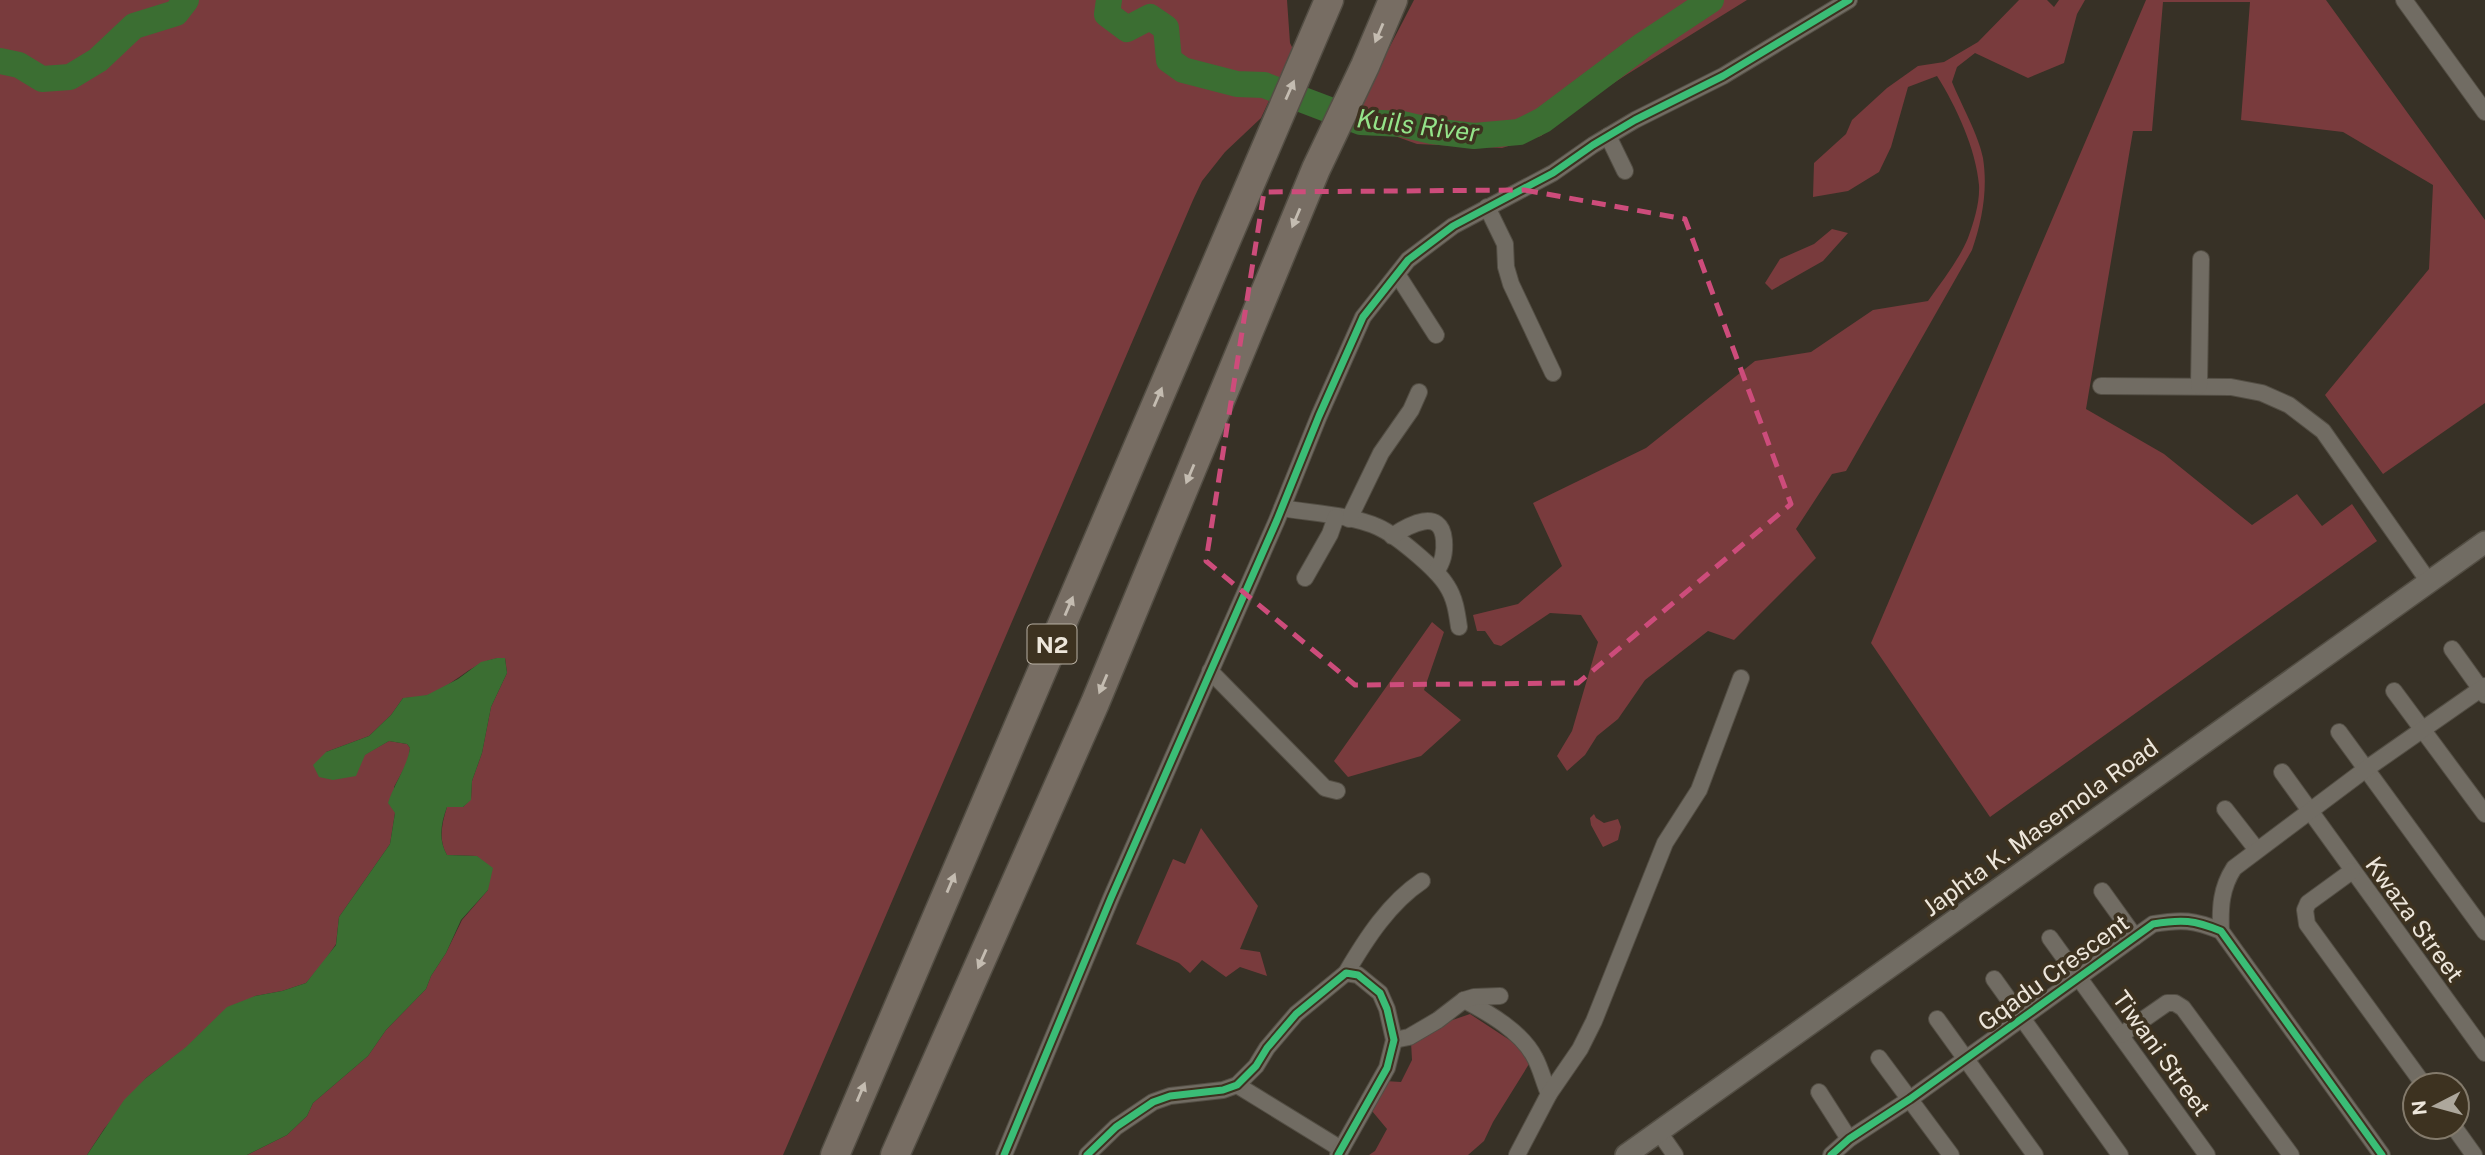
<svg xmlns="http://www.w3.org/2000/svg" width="2485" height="1155" font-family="'Public Sans',sans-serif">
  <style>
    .green { fill: #793b3d }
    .water { fill: #3b6e32 }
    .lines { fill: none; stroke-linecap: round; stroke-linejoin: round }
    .river { stroke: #3b6e32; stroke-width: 26 }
    .minor-casing { stroke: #534e44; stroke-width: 18 }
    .secondary-casing { stroke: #534e44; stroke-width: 24 }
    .motorway-casing { stroke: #534e44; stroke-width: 31 }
    .minor { stroke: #716c63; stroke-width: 16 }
    .secondary { stroke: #716c63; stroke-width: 21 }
    .motorway { stroke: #776d63; stroke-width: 28 }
    .cycleway-casing { stroke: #3d3220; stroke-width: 11 }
    .cycleway { stroke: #3abd76; stroke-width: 7 }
    .oneway { fill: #c4bcb1 }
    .marked { fill: none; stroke: #cd4c7b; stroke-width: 5; stroke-dasharray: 14 9; stroke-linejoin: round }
    .labels { text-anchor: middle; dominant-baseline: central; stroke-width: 7; stroke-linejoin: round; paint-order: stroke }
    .shield { fill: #3d3220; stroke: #b8b0a3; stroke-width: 2 }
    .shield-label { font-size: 23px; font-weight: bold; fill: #ede6db }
    .street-label { font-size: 24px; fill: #ede6db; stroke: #3d3220 }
    .water-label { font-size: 26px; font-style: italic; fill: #94e389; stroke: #3d3220 }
  </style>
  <rect width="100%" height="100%" fill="#373126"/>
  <g class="green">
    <path d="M0 0H1287L1290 43 1293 49 1261 118 1225 152 1202 181 1193 200 783 1155H247L287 1135 307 1116 313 1103 368 1056 386 1030 426 989 431 976 446 953 462 920 488 890 477 856 447 855C438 840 442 823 447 807H463L471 799 472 781 482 753 491 707 507 673 505 658C474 657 455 687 425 696 419 697 410 698 403 698L391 715 369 736 326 752 364 755 389 741 407 744 410 748 408 761 394 787 395 813 390 844 339 917 336 944 323 963 306 983 282 991 255 996 146 1078 104 1129 87 1155H0Z"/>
    <polygon points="1414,0 1747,0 1626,75 1575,108 1541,136 1502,148 1417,144 1378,130 1357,110"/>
    <path d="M2019 0H2047L2054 7 2059 0H2085L2077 14 2064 63 2028 78 1975 53 1957 67 1952 82C1961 104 1979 136 1983 158 1988 190 1982 221 1972 250L1846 471 1832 474 1796 529 1816 558 1734 640 1708 631 1645 680 1618 719 1597 736 1585 755 1567 771 1557 756 1572 731 1598 642 1581 615 1550 613 1501 646 1494 644 1485 631H1477L1473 615 1518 604 1562 566 1533 503 1646 448 1755 361 1811 352 1873 310 1928 301C1942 281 1959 260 1968 238 1974 222 1980 202 1979 185 1976 149 1956 106 1937 76L1908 87 1891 147 1879 172 1848 191 1813 197 1814 163 1846 134 1852 120 1887 88 1918 66 1944 62 1978 42Z"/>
    <polygon points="2146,0 2326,0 2485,220 2485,403 2383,474 2325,395 2429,269 2433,185 2343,132 2241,120 2250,2 2163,2 2152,131 2133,131 2086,409 2164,454 2252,525 2297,494 2322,526 2352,504 2377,541 1990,817 1871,643"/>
    <polygon points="1832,229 1848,233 1823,261 1772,290 1765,283 1780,259 1814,244"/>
    <polygon points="1432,622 1444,632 1424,690 1461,720 1421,756 1348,777 1334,761"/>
    <polygon points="1594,814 1596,818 1604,823 1618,819 1621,827 1618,840 1603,847 1591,825 1590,818"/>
    <polygon points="1201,828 1258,906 1240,949 1260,952 1267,976 1240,967 1226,977 1202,960 1190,973 1179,963 1136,944 1173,859 1185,864"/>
    <polygon points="1470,1014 1534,1056 1493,1122 1484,1141 1468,1155 1369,1155 1375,1151 1387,1129 1372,1111 1385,1081 1401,1082 1412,1060 1411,1042 1438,1025"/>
  </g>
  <path class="water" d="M497 658H505L507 673 491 707 482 753 472 781 471 800 463 807H447C441 823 438 840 447 855L477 856 493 868 488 890 461 920 446 953 431 976 426 989 386 1030 368 1056 313 1103 307 1116 287 1135 247 1155H87L124 1100 146 1078 186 1047 227 1007 255 996 282 991 306 983 336 945 339 917 390 844 395 813 388 803C394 784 407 767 410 748L407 744 389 741 365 755 356 776 333 780 319 777 313 765 326 752 369 736 391 715 403 698 427 695 458 679 481 662Z"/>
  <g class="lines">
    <g class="river">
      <polyline points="1109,0 1107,14 1127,29 1150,17 1166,28 1169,60 1183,70 1237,84 1264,85 1361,122 1402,124 1432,131 1474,136 1519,132 1543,120 1643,45 1711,0"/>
      <polyline points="0,61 19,65 42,79 70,77 98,60 134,26 176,13 186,0"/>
    </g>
    <g class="minor-casing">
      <g id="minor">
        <polyline points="2404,0 2485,112"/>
        <polyline points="1608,136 1625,171"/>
        <polyline points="1487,207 1505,244 1506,267 1511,284 1553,373"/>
        <polyline points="1397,274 1436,335"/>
        <polyline points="2101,386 2231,387 2262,393 2289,405 2323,431 2429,582"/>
        <polyline points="2199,386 2201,259"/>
        <path d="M1282 508C1310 513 1352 515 1378 527 1396 535 1437 569 1447 586 1455 598 1457 613 1459 627"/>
        <polyline points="1349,519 1381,453 1411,410 1419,392"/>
        <path d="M1392 536C1409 525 1441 507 1444 540 1445 553 1443 561 1436 572"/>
        <polyline points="1305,578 1330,534 1336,517"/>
        <polyline points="2452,649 2485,695"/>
        <polyline points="1210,671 1325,788 1337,791"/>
        <polyline points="2394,691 2485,814"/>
        <polyline points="2339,732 2485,932"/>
        <polyline points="2282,772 2485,1053"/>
        <polyline points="2225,809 2257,850"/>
        <polyline points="2352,871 2308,903 2305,910 2307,924 2424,1085"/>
        <polyline points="2102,891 2135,937"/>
        <path d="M2221 931C2220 907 2221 888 2234 868L2366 769 2485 686"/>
        <polyline points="2050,938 2207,1155"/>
        <path d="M1346 973C1366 939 1389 903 1422 881"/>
        <polyline points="1994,979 2120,1155"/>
        <path d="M1464 1000C1489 1013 1522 1032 1535 1058 1541 1069 1544 1083 1549 1094"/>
        <polyline points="1937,1019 2035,1155"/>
        <polyline points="2121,1035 2167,1003 2175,1003 2183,1008 2291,1155"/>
        <polyline points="1394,1040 1409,1037 1438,1020 1464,1000 1474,997 1500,996"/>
        <polyline points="1879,1058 1951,1155"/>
        <polyline points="1237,1085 1341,1149"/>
        <polyline points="1819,1092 1849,1139"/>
        <polyline points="2454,1127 2474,1155"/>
        <polyline points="1659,1132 1675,1155"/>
        <polyline points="1004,1155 1111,898 1277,520 1319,416 1363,317 1408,260 1453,226 1553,173 1593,145 1635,120 1723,76 1849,0"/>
        <polyline points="1087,1155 1116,1127 1153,1102 1170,1096 1223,1090 1237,1085 1256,1066 1267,1048 1296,1014 1346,973 1358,975 1380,993 1387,1009 1394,1040 1387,1068 1338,1155"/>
        <polyline points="1517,1155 1549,1094 1580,1049 1594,1021 1665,843 1699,790 1741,678"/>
        <path d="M1831 1155 1849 1139 1910 1099 2153 924C2182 919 2194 920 2221 931L2382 1155"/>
      </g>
    </g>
    <g class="secondary-casing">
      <polyline id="secondary" points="1626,1155 2485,542"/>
    </g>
    <g class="motorway-casing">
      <g id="motorway">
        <polyline points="835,1155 1329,0"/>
        <polyline points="895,1155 1095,703 1316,169 1365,66 1393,0"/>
      </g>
    </g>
    <use href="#minor" class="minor"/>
    <use href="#secondary" class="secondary"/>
    <use href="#motorway" class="motorway"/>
    <g class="cycleway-casing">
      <g id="cycleway">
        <polyline points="1004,1155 1111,898 1277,520 1319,416 1363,317 1408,260 1453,226 1553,173 1593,145 1635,120 1723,76 1849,0"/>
        <polyline points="1087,1155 1116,1127 1153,1102 1170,1096 1223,1090 1237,1085 1256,1066 1267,1048 1296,1014 1346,973 1358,975 1380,993 1387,1009 1394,1040 1387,1068 1338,1155"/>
        <path d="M1831 1155 1849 1139 1910 1099 2153 924C2182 919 2194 920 2221 931L2382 1155"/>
      </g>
    </g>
    <use href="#cycleway" class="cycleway"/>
  </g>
  <defs><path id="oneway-solid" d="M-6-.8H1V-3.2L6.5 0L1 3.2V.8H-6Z" transform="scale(1.75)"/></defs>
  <g class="oneway">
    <use href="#oneway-solid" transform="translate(1379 33) rotate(113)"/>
    <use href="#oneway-solid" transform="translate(1290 90) rotate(-66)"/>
    <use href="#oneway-solid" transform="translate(1296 218) rotate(113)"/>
    <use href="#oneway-solid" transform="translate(1158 397) rotate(-67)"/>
    <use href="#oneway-solid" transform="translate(1190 474) rotate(113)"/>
    <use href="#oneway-solid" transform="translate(1069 606) rotate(-67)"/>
    <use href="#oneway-solid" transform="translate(1103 684) rotate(113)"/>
    <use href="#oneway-solid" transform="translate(951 883) rotate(-67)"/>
    <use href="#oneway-solid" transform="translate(982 959) rotate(114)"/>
    <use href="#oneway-solid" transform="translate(861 1092) rotate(-67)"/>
  </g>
  <path class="marked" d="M1524 190 1685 219 1791 504 1578 683 1355 685 1206 561 1264 192Z"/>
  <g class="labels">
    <rect class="shield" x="1027.5" y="624.5" width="49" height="39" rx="5"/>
    <g class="shield-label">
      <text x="1052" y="644">N2</text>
    </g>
    <g class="street-label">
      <text transform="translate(2040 827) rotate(-36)">Japhta K. Masemola Road</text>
      <text transform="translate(2415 919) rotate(54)">Kwaza Street</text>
      <text transform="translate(2053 972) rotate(-36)">Gqadu Crescent</text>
      <text transform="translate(2162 1053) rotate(54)">Tiwani Street</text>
    </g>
    <g class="water-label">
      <text transform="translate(1418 125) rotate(7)">Kuils River</text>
    </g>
  </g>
  <g transform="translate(2436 1106) rotate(264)"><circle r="33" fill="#3d3220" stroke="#837a6b" stroke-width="2"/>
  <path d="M0-5L12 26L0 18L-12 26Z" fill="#ada79c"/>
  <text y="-10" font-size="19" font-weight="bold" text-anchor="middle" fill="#ede6db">N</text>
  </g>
</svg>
